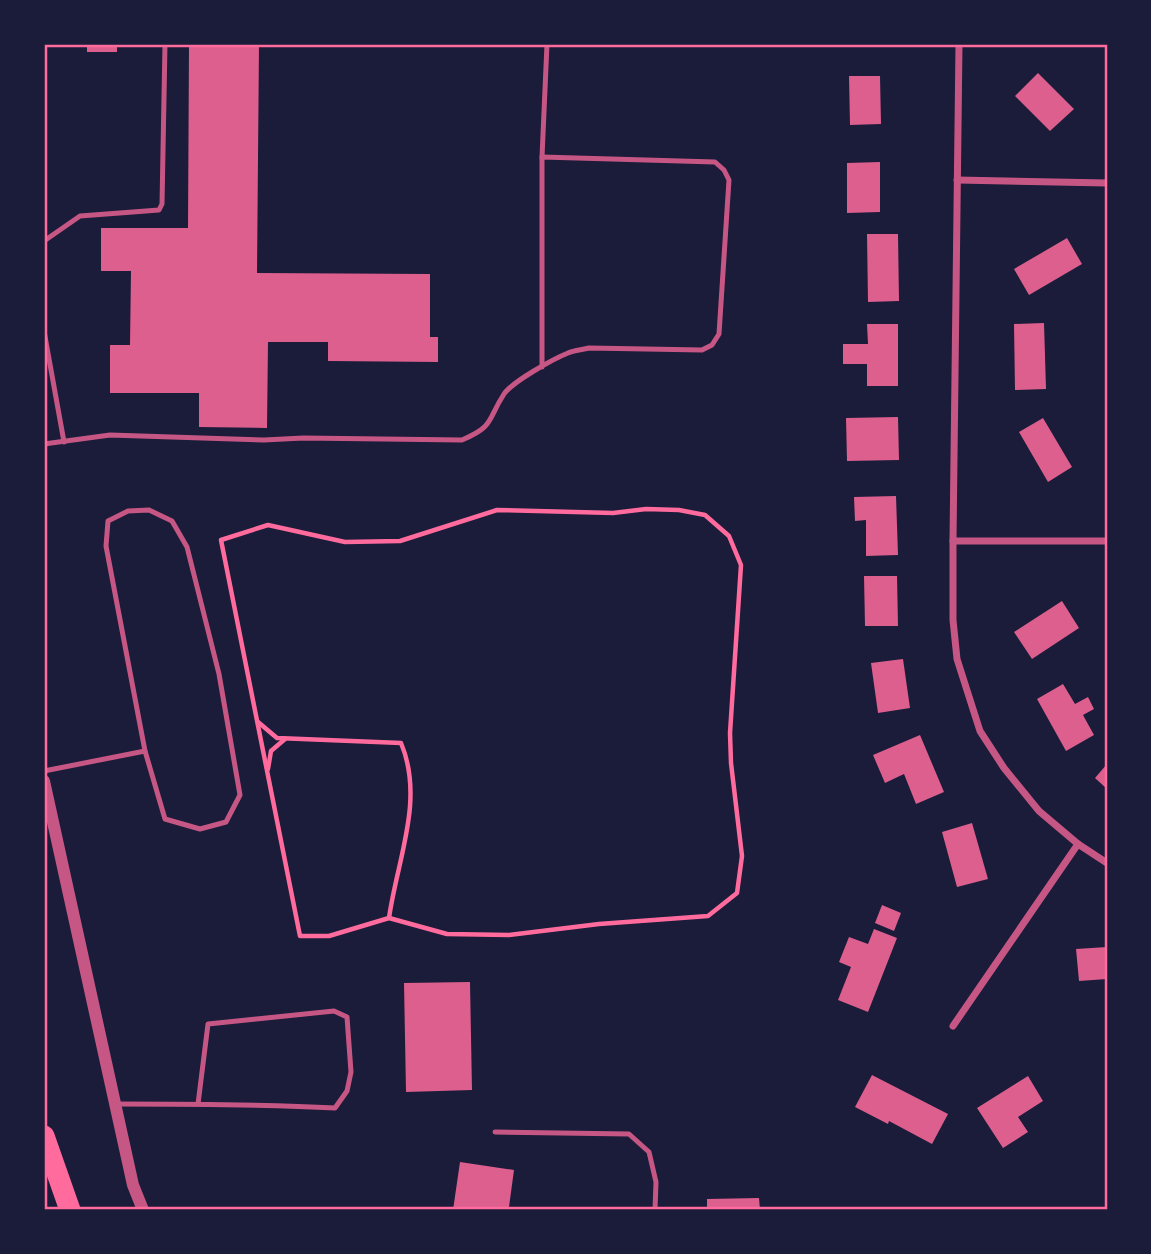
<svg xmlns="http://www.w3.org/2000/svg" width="1151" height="1254" font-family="'Alegreya Sans',sans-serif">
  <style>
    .building { fill: #dd5f8e }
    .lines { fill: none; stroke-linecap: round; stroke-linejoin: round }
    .path { stroke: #ff6b9d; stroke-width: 4.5 }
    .service { stroke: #c65784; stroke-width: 5 }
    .minor { stroke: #c65784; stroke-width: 7 }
    .tertiary { stroke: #c65784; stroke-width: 12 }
    .motorway { stroke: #ff6b9d; stroke-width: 21 }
    .neatline { fill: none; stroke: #ff6b9d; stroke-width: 2.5 }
  </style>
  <rect width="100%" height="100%" fill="#1b1b3a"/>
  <g class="building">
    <rect x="87" y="44" width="30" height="8"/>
    <polygon points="189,44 259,44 257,273 430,274 430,337 438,337 438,362 328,361 328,342 268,342 267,428 199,427 199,393 110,393 110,345 130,345 131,271 101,271 101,228 188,228"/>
    <polygon points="1038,73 1074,109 1050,131 1015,96"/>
    <polygon points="849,76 880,76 881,124 850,125"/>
    <polygon points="880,162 880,212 847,213 847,163"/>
    <polygon points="867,234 898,234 899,301 868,302"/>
    <polygon points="1067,238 1082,264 1029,295 1014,269"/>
    <polygon points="1044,323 1046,389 1015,390 1014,324"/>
    <polygon points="867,324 898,324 898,386 867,386 867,364 843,364 843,344 868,344"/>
    <polygon points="898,417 899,460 847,461 846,418"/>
    <polygon points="1043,418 1072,467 1048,482 1019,432"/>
    <polygon points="896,496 898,555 866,556 866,520 855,521 854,497"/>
    <polygon points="864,576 897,576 898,626 865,626"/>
    <polygon points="1062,601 1079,628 1032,659 1014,632"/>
    <polygon points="903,659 910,708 878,713 871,663"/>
    <polygon points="1063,684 1075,704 1088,697 1094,709 1083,715 1094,735 1066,751 1037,699"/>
    <polygon points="920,735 944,792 916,804 904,774 885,783 873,755"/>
    <polygon points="1107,764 1107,789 1095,778"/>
    <polygon points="972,823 988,879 957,887 942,832"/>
    <polygon points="882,905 901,913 894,931 875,923"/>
    <polygon points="874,929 897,938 868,1012 838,1000 851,967 839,962 849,937 868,944"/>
    <polygon points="1107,947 1107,979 1079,981 1076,949"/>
    <polygon points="470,982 472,1090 406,1092 404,983"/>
    <polygon points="872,1075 948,1114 932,1144 889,1121 888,1124 855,1107"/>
    <polygon points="1028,1076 1043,1101 1018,1117 1028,1132 1003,1148 977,1108"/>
    <polygon points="460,1162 514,1170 509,1207 522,1210 453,1210"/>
    <polygon points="759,1198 760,1210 707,1210 707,1199"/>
  </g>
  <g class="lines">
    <g class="path">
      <polygon points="646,509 679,510 705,515 729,536 741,565 730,733 731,763 742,856 737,893 708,916 599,924 509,935 447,934 389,918 329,936 300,936 221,540 268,525 345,542 400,541 497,510 613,513"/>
      <path d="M258 722 277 738 401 743C425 800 397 860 389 918"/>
      <polyline points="268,769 271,751 285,739"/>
    </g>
    <g class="service">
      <polyline points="542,157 547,44"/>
      <polyline points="44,241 80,216 159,210 162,204 165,44"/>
      <polyline points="44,331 64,442"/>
      <path d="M44 444 110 435 264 440 303 438 462 440C495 426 487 420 504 394 512 382 553 359 568 353 574 350 582 350 589 348L702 350 712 345 719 334 729 180 724 170 715 162 542 157V367"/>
      <polygon points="149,510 172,521 187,547 219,674 240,795 226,822 200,829 165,819 145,751 106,546 108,521 128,511"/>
      <polyline points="44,771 145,751"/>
      <path d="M115 1104C188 1104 261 1104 335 1108L347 1091 351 1072 347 1017 334 1011 208 1024 198 1104"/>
      <polyline points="495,1132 629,1134 649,1152 656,1182 655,1210"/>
    </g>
    <g class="minor">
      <polyline points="959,44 953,541 953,620 957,659 980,731 1004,768 1039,811 1078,844 1107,863"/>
      <polyline points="957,180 1107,183"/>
      <polyline points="953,541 1107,541"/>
      <polyline points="953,1026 1078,844"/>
    </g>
    <polyline class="tertiary" points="44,781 133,1185 143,1210"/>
    <polyline class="motorway" points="44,1136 70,1210"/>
  </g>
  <rect width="1151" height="1254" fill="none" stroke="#1b1b3a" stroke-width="91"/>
  <rect x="46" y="46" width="1060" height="1162" class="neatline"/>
</svg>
